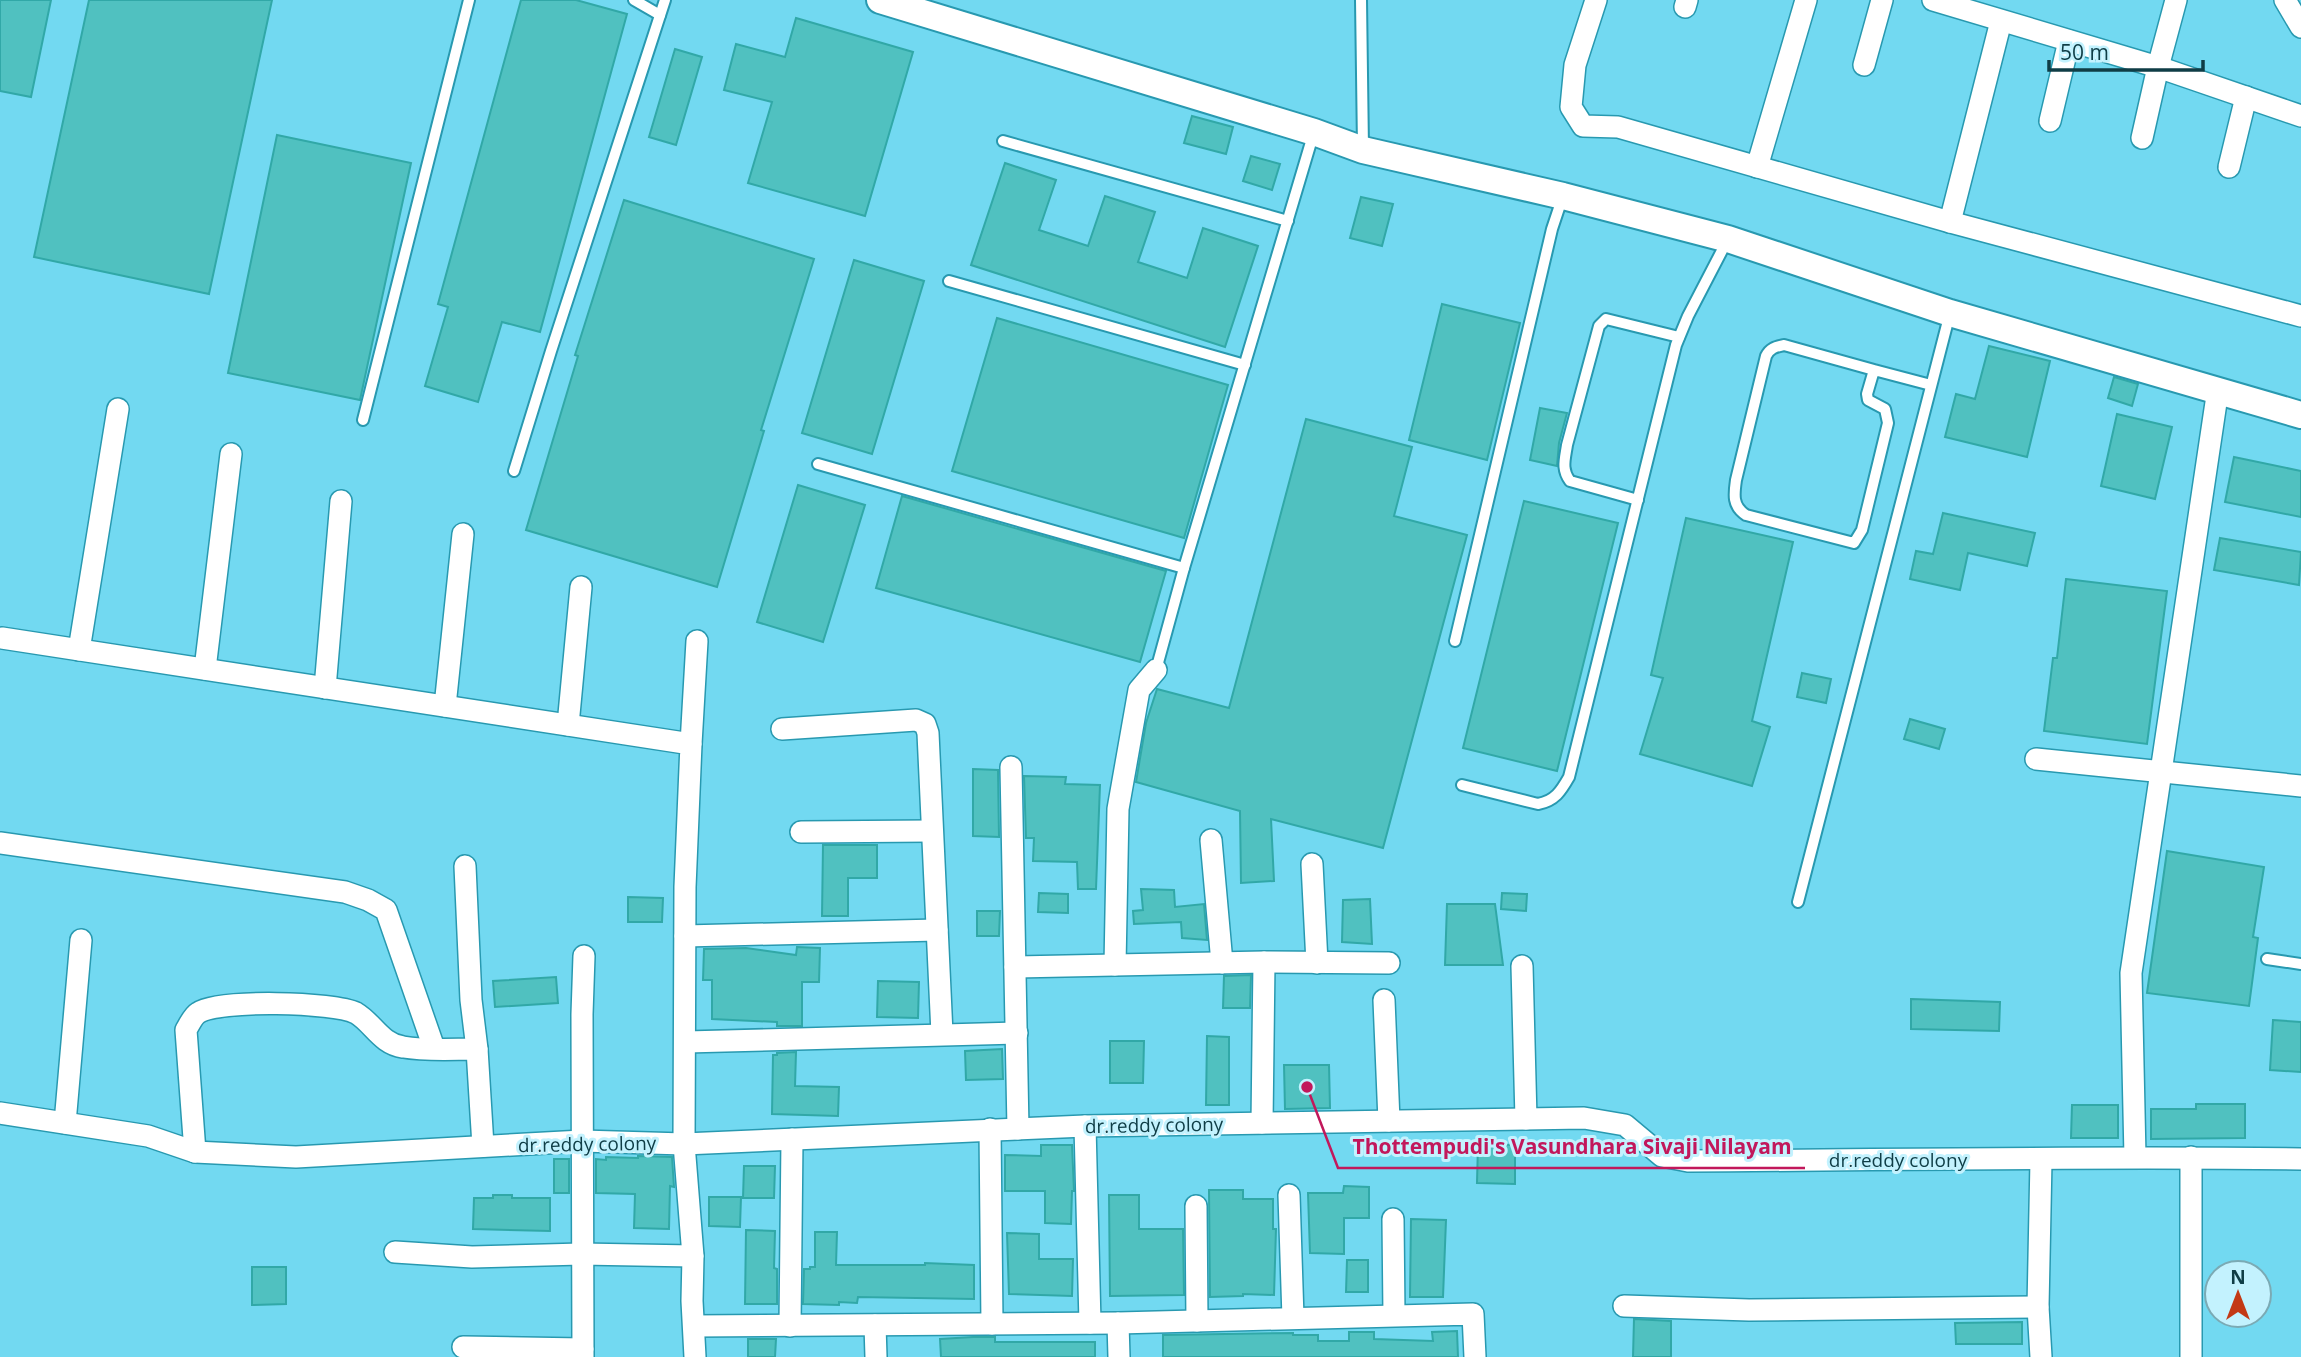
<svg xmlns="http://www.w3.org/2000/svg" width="2301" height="1357" font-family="'Open Sans',sans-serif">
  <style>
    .building { fill: #50c1c0; stroke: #31a8a7; stroke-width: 2 }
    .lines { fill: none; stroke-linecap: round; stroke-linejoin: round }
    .service-casing { stroke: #2899b0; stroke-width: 14 }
    .minor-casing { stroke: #2899b0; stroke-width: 24 }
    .tertiary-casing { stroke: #2899b0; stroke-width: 30 }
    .service { stroke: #fff; stroke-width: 10 }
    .minor { stroke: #fff; stroke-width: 21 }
    .tertiary { stroke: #fff; stroke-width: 26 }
    .labels { text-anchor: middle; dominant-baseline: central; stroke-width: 6; stroke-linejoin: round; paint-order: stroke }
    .street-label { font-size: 19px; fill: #0f3d46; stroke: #c3f2fe }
    .leader { fill: none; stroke: #c2185b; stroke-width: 2.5 }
    .callout-dot { fill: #c2185b; stroke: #c3f2fe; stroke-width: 2.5 }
    .callout-label { font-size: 21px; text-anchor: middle; font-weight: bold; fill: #c2185b; stroke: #c3f2fe; stroke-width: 6; stroke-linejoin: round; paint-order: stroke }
  </style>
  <rect width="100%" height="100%" fill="#72d9f1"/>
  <g class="building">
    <polygon points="0,0 51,0 31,97 0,91"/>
    <polygon points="89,0 272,0 209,294 34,257"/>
    <polygon points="521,0 576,0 627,14 540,332 502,322 478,402 425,386 448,307 438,304"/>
    <polygon points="796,18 913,52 865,216 748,183 772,102 724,90 736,44 785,57"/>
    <polygon points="675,49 702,57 676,145 649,137"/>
    <polygon points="1192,116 1233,127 1226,154 1184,143"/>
    <polygon points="277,135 411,163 360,400 228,373"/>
    <polygon points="1251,156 1280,164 1272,190 1243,181"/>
    <polygon points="1005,163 1056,180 1039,230 1088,246 1105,196 1155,212 1138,262 1187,278 1203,228 1258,246 1225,347 971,265"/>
    <polygon points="1361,197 1393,204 1382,246 1350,238"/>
    <polygon points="624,200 814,259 761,430 764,431 717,587 526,530 578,356 575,355"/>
    <polygon points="854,260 924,281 872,454 802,433"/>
    <polygon points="1442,304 1520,323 1487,460 1409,440"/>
    <polygon points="997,318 1228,385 1184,538 952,471"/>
    <polygon points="1989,346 2050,361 2027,457 1945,437 1956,394 1975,399"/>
    <polygon points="2114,377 2138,384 2132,406 2108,398"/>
    <polygon points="1540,408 1567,413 1559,443 1557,466 1530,460"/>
    <polygon points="2117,414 2172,427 2155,499 2101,486"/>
    <polygon points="1306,419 1412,447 1394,516 1467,535 1383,848 1271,819 1274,881 1241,883 1240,811 1136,782 1146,723 1157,689 1229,708"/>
    <polygon points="2234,457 2301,471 2301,517 2225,502"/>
    <polygon points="798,485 865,505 823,642 757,622"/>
    <polygon points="902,496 1166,571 1140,662 876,588"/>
    <polygon points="1524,501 1618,523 1557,771 1463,748"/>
    <polygon points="1943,513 2035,533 2027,566 1968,553 1960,590 1910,579 1916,551 1933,554"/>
    <polygon points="1686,518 1793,542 1752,721 1770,727 1752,786 1640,754 1663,678 1651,675"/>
    <polygon points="2220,538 2301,552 2299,585 2214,570"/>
    <polygon points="2066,579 2167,591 2147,744 2044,731 2053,658 2057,658"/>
    <polygon points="1802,673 1831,679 1826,703 1797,697"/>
    <polygon points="1910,719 1945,729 1939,749 1904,739"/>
    <polygon points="973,769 998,770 999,837 973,836"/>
    <polygon points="1024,776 1066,777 1065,784 1100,785 1096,889 1078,889 1077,862 1033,861 1034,838 1026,838"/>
    <polygon points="823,845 877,845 877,878 848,878 848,916 822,916"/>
    <polygon points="2167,851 2264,867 2253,937 2258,938 2249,1006 2147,993"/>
    <polygon points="1141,889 1174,890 1175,907 1204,904 1207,940 1182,938 1181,922 1134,924 1133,911 1143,910"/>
    <polygon points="1039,893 1068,894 1068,913 1038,912"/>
    <polygon points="1502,893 1527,894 1526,911 1501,909"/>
    <polygon points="628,897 663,898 662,922 628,922"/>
    <polygon points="1370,899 1372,944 1342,942 1343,900"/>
    <polygon points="1447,904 1495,904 1503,965 1445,965"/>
    <polygon points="977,911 1000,911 999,936 977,936"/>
    <polygon points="797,947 820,948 819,982 802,982 802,1026 777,1026 777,1022 712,1019 712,980 703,980 704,949 746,948 796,955"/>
    <polygon points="1251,975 1250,1008 1223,1008 1224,976"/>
    <polygon points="556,977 558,1003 495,1007 493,981"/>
    <polygon points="878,981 919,982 918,1018 877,1017"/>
    <polygon points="1911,999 2000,1002 1999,1031 1911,1029"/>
    <polygon points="2273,1020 2301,1022 2301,1072 2270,1070"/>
    <polygon points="1207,1036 1229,1037 1229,1105 1206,1105"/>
    <polygon points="1110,1041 1144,1041 1143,1083 1110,1083"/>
    <polygon points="1002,1049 1003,1079 966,1080 965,1051"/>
    <polygon points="796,1052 795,1086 839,1087 838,1116 772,1114 773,1055 777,1055 777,1053"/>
    <polygon points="1284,1065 1329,1065 1330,1108 1285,1109"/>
    <polygon points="2196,1104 2245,1104 2245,1138 2151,1139 2151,1109 2196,1109"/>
    <polygon points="2072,1105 2118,1105 2118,1138 2071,1138"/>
    <polygon points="1478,1144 1515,1145 1515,1184 1477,1183"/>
    <polygon points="1041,1145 1072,1145 1074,1191 1072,1191 1071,1224 1045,1223 1045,1191 1005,1191 1005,1155 1041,1156"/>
    <polygon points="638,1156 672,1157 674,1187 670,1186 669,1229 634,1228 635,1194 596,1193 596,1159 606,1160 606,1157 638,1158"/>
    <rect x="554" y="1159" width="15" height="34"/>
    <polygon points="744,1166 775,1166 774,1198 743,1198"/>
    <polygon points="1344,1186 1369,1187 1369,1218 1344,1218 1344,1254 1310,1253 1308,1193 1343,1193"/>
    <polygon points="1209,1190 1243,1190 1243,1199 1273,1199 1273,1229 1276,1229 1274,1295 1243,1294 1243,1296 1210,1297"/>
    <polygon points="493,1195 512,1195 512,1198 550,1198 550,1231 473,1229 474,1198 493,1198"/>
    <polygon points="1109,1195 1139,1195 1139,1229 1183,1229 1184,1295 1110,1296"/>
    <polygon points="709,1197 741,1197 740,1227 709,1226"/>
    <polygon points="1411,1219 1446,1220 1443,1297 1410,1297"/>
    <polygon points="746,1230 775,1231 774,1268 777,1269 777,1304 745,1304"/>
    <polygon points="815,1232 837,1232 836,1265 925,1265 925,1263 974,1265 974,1299 858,1297 857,1303 839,1302 839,1305 803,1304 804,1269 810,1269 810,1267 815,1267"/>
    <polygon points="1007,1233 1039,1234 1039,1259 1073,1259 1072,1296 1009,1294"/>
    <polygon points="1347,1260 1368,1260 1368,1292 1346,1292"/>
    <polygon points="252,1267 286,1267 286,1304 252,1305"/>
    <polygon points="1634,1319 1671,1321 1671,1357 1633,1357"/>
    <polygon points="2022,1322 2022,1344 1956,1344 1955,1323"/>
    <polygon points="1457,1331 1458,1357 1163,1357 1163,1335 1293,1333 1293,1335 1318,1335 1318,1341 1349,1341 1349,1332 1374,1332 1374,1339 1433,1341 1432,1332"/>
    <polygon points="973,1337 995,1337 995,1342 1095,1342 1095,1357 941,1357 940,1339"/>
    <polygon points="748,1339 776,1339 775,1357 748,1357"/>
  </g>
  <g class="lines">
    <g class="service-casing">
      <g id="service">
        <polyline points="634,0 660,15"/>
        <polyline points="1361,0 1363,148"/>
        <polyline points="1003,141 1288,221"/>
        <polyline points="949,281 1245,365"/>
        <path d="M1874 370 1784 345C1775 347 1770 348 1766 356L1736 480C1734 494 1732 506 1746 515L1854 543 1862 530 1888 423 1885 409 1868 400 1867 394 1874 370 1931 385"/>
        <polyline points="363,420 469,0"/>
        <polyline points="818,464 1184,568"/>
        <polyline points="514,471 551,351 665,0"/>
        <path d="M1638 500 1570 481C1561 469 1565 459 1567 445L1599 326 1606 319 1679 337"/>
        <polyline points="1455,641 1552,229 1563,196"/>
        <polyline points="1156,670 1184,568 1314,132"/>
        <path d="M1462 785 1538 804C1555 801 1561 791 1569 777L1676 345 1688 316 1728 239"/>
        <polyline points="1798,902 1950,313"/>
        <polyline points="2267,959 2301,964"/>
      </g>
    </g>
    <g class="minor-casing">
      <g id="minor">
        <polyline points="1596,0 1575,65 1571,107 1583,126 1618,127 1950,222 2301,316"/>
        <polyline points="1933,0 2158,67 2301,116"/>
        <polyline points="2285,0 2301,27"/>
        <polyline points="1685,7 1687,0"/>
        <polyline points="1864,65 1882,0"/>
        <polyline points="2050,121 2069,41"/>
        <polyline points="2142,138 2158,67 2176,0"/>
        <polyline points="1757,167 1806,0"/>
        <polyline points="2229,167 2246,97"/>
        <polyline points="1950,222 2001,21"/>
        <polyline points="2,638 691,744 685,887 684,1144 693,1256 692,1301 695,1357"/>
        <polyline points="79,650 118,409"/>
        <polyline points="205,669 231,454"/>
        <polyline points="325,688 341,501"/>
        <polyline points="445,706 463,534"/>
        <polyline points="568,725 581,587"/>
        <polyline points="782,729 916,720 925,724 928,733 942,1034"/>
        <polyline points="691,744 697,641"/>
        <polyline points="2036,759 2301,786"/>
        <polyline points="1011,767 1018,1129"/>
        <polyline points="801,832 931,831"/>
        <polyline points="1211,840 1222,963"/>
        <polyline points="0,843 345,892 368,900 386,910 434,1048"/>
        <polyline points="1312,864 1317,963"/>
        <polyline points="465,866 471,1000 477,1049"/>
        <polyline points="685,936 937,930"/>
        <polyline points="1115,965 1118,809 1139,690 1156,670"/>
        <polyline points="1522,966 1526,1119"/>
        <polyline points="1015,967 1264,962 1389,963"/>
        <polyline points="1384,1000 1389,1121"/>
        <polyline points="686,1042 1017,1033"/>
        <path d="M0 1113 148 1136 195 1152 296 1157 582 1141 684 1144 1085 1126 1584 1118 1625 1125 1662 1156 1688 1161C1892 1160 2097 1156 2301 1159"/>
        <polyline points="65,1123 81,940"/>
        <polyline points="1262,1123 1264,962"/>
        <polyline points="1085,1126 1090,1323"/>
        <polyline points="990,1129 992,1324"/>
        <path d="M195 1152 186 1030C189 1025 193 1016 198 1013 218 999 334 1002 356 1013 373 1023 381 1044 403 1047 426 1051 453 1049 477 1049L483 1146"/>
        <polyline points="2135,1157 2131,973 2218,389"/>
        <polyline points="2041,1160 2038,1307 2041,1357"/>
        <polyline points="1289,1195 1293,1318"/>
        <polyline points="1196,1206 1197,1321"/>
        <polyline points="1393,1219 1394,1315"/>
        <polyline points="395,1252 472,1257 581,1254 693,1256"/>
        <polyline points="1624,1306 1749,1310 2038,1307"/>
        <polyline points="1118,1323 1119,1357"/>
        <polyline points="875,1325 876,1357"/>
        <polyline points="694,1326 1118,1323 1473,1314 1475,1357"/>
        <polyline points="790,1326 792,1139"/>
        <polyline points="463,1347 583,1349"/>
        <polyline points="583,1357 582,1014 584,956"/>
        <polyline points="2191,1357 2191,1157"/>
      </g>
    </g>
    <g class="tertiary-casing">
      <polyline id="tertiary" points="880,0 1314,132 1363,150 1563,196 1728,239 1950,313 2301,415"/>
    </g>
    <use href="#service" class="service"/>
    <use href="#minor" class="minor"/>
    <use href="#tertiary" class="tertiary"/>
  </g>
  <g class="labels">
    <g class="street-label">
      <text transform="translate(1154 1125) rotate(-1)">dr.reddy colony</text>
      <text transform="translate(587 1144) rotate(-1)">dr.reddy colony</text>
      <text x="1898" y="1160">dr.reddy colony</text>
    </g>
  </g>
  <path class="leader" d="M1307 1087L1338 1168H1805"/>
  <circle class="callout-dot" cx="1307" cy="1087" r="7"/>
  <g class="callout-label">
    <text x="1572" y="1154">Thottempudi's Vasundhara Sivaji Nilayam</text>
  </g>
  <g transform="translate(2238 1294)"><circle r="33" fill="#c3f2fe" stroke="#7baab4" stroke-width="2"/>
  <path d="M0-5L12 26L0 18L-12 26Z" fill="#c33915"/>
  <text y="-10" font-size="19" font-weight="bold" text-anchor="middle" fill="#0f3d46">N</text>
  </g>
  <path d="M2049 60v10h154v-10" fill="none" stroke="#0f3d46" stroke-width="3.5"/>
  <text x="2060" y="60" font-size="21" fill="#0f3d46" stroke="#c3f2fe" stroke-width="5" paint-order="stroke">50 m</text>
</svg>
